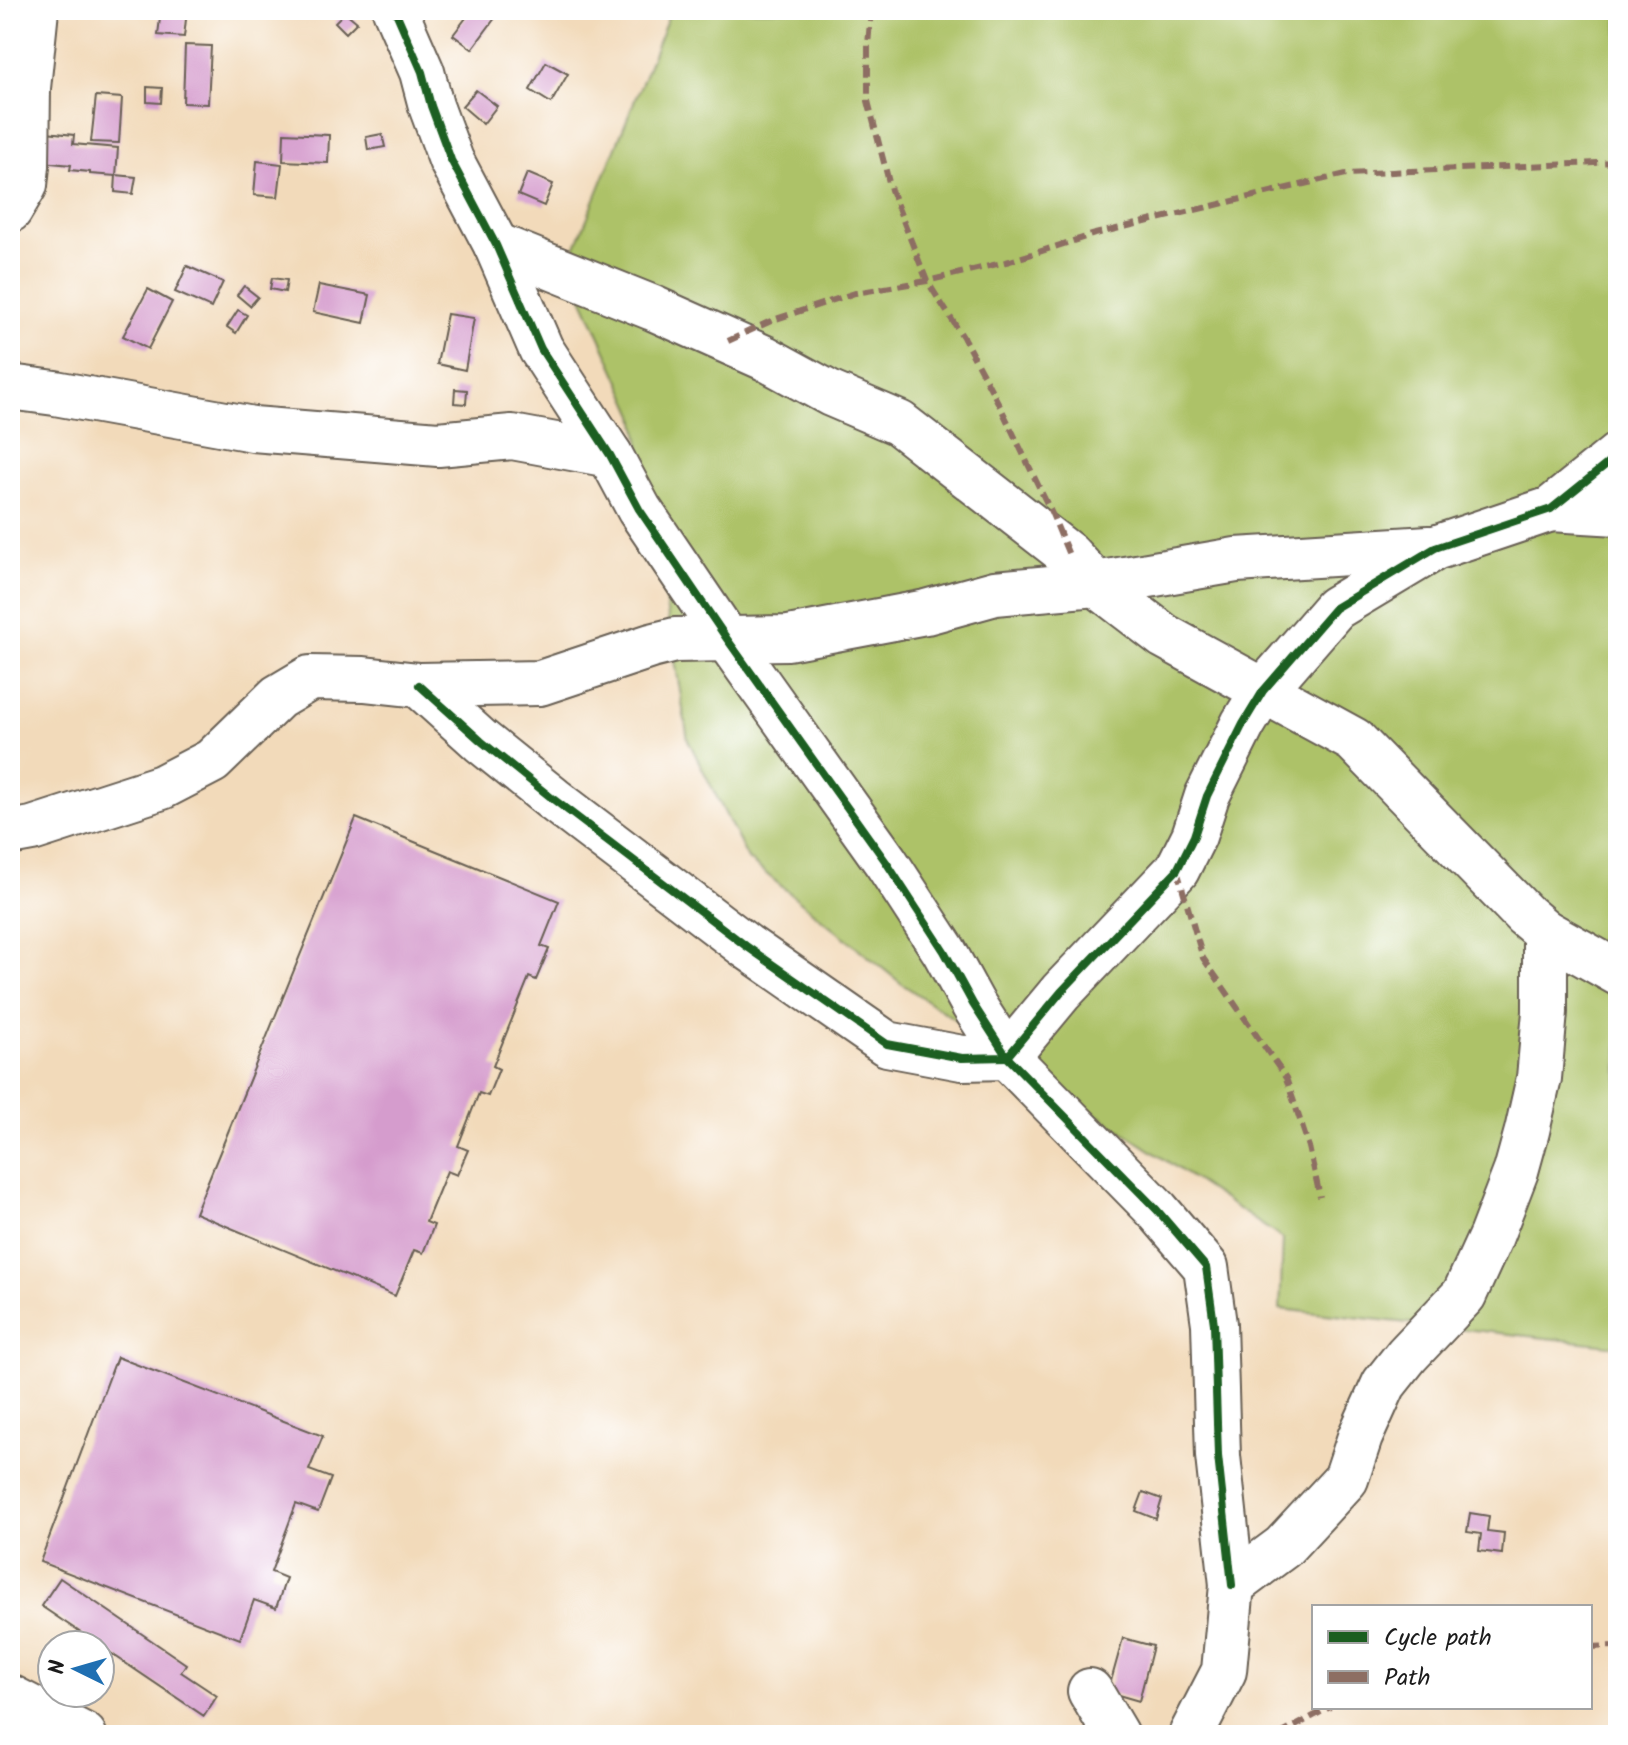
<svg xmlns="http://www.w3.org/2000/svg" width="1628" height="1745" font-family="Kalam,sans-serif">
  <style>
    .green { fill: #adc267; stroke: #646f42; stroke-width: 2 }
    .building { fill: #d59ccd }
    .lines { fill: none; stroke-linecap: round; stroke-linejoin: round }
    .minor-casing { stroke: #675e53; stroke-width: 48 }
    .major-casing { stroke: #675e53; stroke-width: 48 }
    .minor { stroke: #fff; stroke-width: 44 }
    .major { stroke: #fff; stroke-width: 44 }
    .quiet { stroke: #8d6e63; stroke-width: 6; stroke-dasharray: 12 6; stroke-linecap: butt }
    .cycleway-casing { stroke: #fff; stroke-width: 13 }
    .cycleway { stroke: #1b5e20; stroke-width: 8 }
  </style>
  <rect width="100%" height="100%" fill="#fff"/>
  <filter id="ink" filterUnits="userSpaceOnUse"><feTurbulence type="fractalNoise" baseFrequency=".0125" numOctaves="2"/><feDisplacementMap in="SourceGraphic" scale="16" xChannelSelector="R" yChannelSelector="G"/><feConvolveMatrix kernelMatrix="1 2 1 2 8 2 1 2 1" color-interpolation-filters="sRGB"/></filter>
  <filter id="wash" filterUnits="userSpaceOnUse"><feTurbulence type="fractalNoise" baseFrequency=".006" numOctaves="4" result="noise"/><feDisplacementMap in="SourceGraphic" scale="32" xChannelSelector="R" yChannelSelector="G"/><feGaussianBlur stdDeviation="1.8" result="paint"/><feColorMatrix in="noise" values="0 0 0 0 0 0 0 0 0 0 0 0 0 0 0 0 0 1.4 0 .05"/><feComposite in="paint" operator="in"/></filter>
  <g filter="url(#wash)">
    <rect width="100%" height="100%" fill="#f2daba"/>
    <polygon class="green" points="671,10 1618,10 1618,1346 1280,1309 1283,1239 902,984 748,859 688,740 635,415 568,266"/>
    <g id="blocks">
      <g class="building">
        <polygon points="161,10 187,10 184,37 158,35"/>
        <polygon points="472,10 493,10 498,14 472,49 453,35"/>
        <polygon points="345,12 357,22 346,33 335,22"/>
        <polygon points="185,45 211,46 208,104 183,103"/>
        <polygon points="546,62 568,74 551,103 530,90"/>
        <polygon points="147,87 162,88 161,103 147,102"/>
        <polygon points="476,90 497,106 483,124 462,106"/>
        <polygon points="96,96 122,98 119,143 91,142"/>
        <polygon points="46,132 74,135 73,144 118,148 116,176 90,174 90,172 70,170 71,165 42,162"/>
        <polygon points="284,133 329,135 328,163 283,161"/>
        <polygon points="382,134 385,147 368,150 366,137"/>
        <polygon points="257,161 282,164 278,197 254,195"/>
        <polygon points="527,173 553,184 544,206 518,195"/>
        <polygon points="116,175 136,177 133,194 115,192"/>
        <polygon points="187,266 223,282 211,308 175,292"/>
        <polygon points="272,278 287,280 285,292 270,289"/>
        <polygon points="319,285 370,295 364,323 313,312"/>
        <polygon points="244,286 258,297 250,306 237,295"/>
        <polygon points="148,289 172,302 148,349 123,336"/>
        <polygon points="238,310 247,315 236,333 227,327"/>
        <polygon points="447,314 474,318 465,370 437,364"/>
        <polygon points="455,389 467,390 466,404 454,403"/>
        <polygon points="356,818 559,901 541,946 549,949 536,980 529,977 493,1066 499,1069 488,1096 479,1093 458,1146 468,1150 457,1175 447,1171 426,1222 434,1225 423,1253 414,1250 395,1296 195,1213"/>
        <polygon points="117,1357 323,1436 309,1470 331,1478 318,1512 296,1504 271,1572 286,1578 276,1608 254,1600 240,1639 40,1562"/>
        <polygon points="1143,1492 1162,1499 1156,1519 1136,1511"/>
        <polygon points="1470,1513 1489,1516 1487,1531 1504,1533 1502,1554 1479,1551 1481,1534 1467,1532"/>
        <polygon points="60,1578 186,1664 181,1672 217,1696 204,1716 41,1606"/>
        <polygon points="1123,1638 1153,1646 1139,1701 1108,1692"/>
      </g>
    </g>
  </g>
  <g filter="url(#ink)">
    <use href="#blocks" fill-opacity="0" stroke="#675e53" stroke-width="2"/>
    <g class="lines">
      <g class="minor-casing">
        <g id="minor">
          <polyline points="395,10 422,72 431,106 451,160 496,245 541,349 610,455 639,509 727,639 886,862 944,951 973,1004 1007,1057 1157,1210 1206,1267 1214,1324 1218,1456 1232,1585"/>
          <polyline points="10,210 25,185 27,166 28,88 36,10"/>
          <polyline points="496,245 653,308 765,358 831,394 899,423 1069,555 1096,584 1164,636 1354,740 1525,915 1545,932 1618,973"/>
          <polyline points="10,387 55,393 253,429 438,444 512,437 610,455"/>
          <polyline points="1551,509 1618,513"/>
          <polyline points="419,685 481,741 553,799 746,946 887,1044 962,1058 1007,1057 1061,992 1177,870 1194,836 1207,796 1243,724 1263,691 1335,608 1435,548 1551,509 1618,455"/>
          <polyline points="10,833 32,829 162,787 212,761 278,697 310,678 364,679 419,685 540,683 651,646 675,640 788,638 926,612 995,593 1096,584 1236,560 1429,548"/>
          <polyline points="1090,1691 1116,1735"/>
          <polyline points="1191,1735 1224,1671 1232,1585 1283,1547 1346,1479 1360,1437 1384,1384 1407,1355 1464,1295 1491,1236 1516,1171 1527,1131 1539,1078 1545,1012 1545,932"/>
        </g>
      </g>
      <g class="major-casing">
        <polyline id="major" points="10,1697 84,1735"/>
      </g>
      <use href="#minor" class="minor"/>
      <use href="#major" class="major"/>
      <g class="quiet">
        <polyline points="871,10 868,45 868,101 891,190 927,281 963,337 1001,408 1052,514 1069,555"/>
        <polyline points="728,341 773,320 855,293 927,281 1010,261 1095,234 1346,174 1618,162"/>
        <polyline points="1177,870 1203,958 1286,1078 1309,1147 1320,1197"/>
        <polyline points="1590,1647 1618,1646"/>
        <polyline points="1279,1735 1330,1707"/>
      </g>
      <g class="cycleway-casing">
        <g id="cycleway">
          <polyline points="395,10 422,72 431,106 451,160 496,245 541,349 610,455 639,509 727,639 886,862 944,951 973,1004 1007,1057 1157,1210 1206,1267 1214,1324 1218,1456 1232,1585"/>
          <polyline points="419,685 481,741 553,799 746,946 887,1044 962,1058 1007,1057 1061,992 1177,870 1194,836 1207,796 1243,724 1263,691 1335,608 1435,548 1551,509 1618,455"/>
        </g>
      </g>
      <use href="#cycleway" class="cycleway"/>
    </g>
  </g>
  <rect width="1628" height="1745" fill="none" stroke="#fff" stroke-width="40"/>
  <rect x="1312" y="1605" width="280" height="104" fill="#ffffff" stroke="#a4a4a4" stroke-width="2"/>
  <rect x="1328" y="1631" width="40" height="12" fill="#1b5e20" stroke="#a4a4a4" stroke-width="2"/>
  <text x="1384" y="1645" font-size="24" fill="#1c1c1c">Cycle path</text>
  <rect x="1328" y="1671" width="40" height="12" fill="#8d6e63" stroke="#a4a4a4" stroke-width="2"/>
  <text x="1384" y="1685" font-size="24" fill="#1c1c1c">Path</text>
  <g transform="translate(76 1669) rotate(275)"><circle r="38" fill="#ffffff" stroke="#a4a4a4" stroke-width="2"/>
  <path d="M0-6L14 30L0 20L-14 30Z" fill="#1f6fb2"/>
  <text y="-12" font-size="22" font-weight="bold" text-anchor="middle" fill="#1c1c1c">N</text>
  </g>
</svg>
